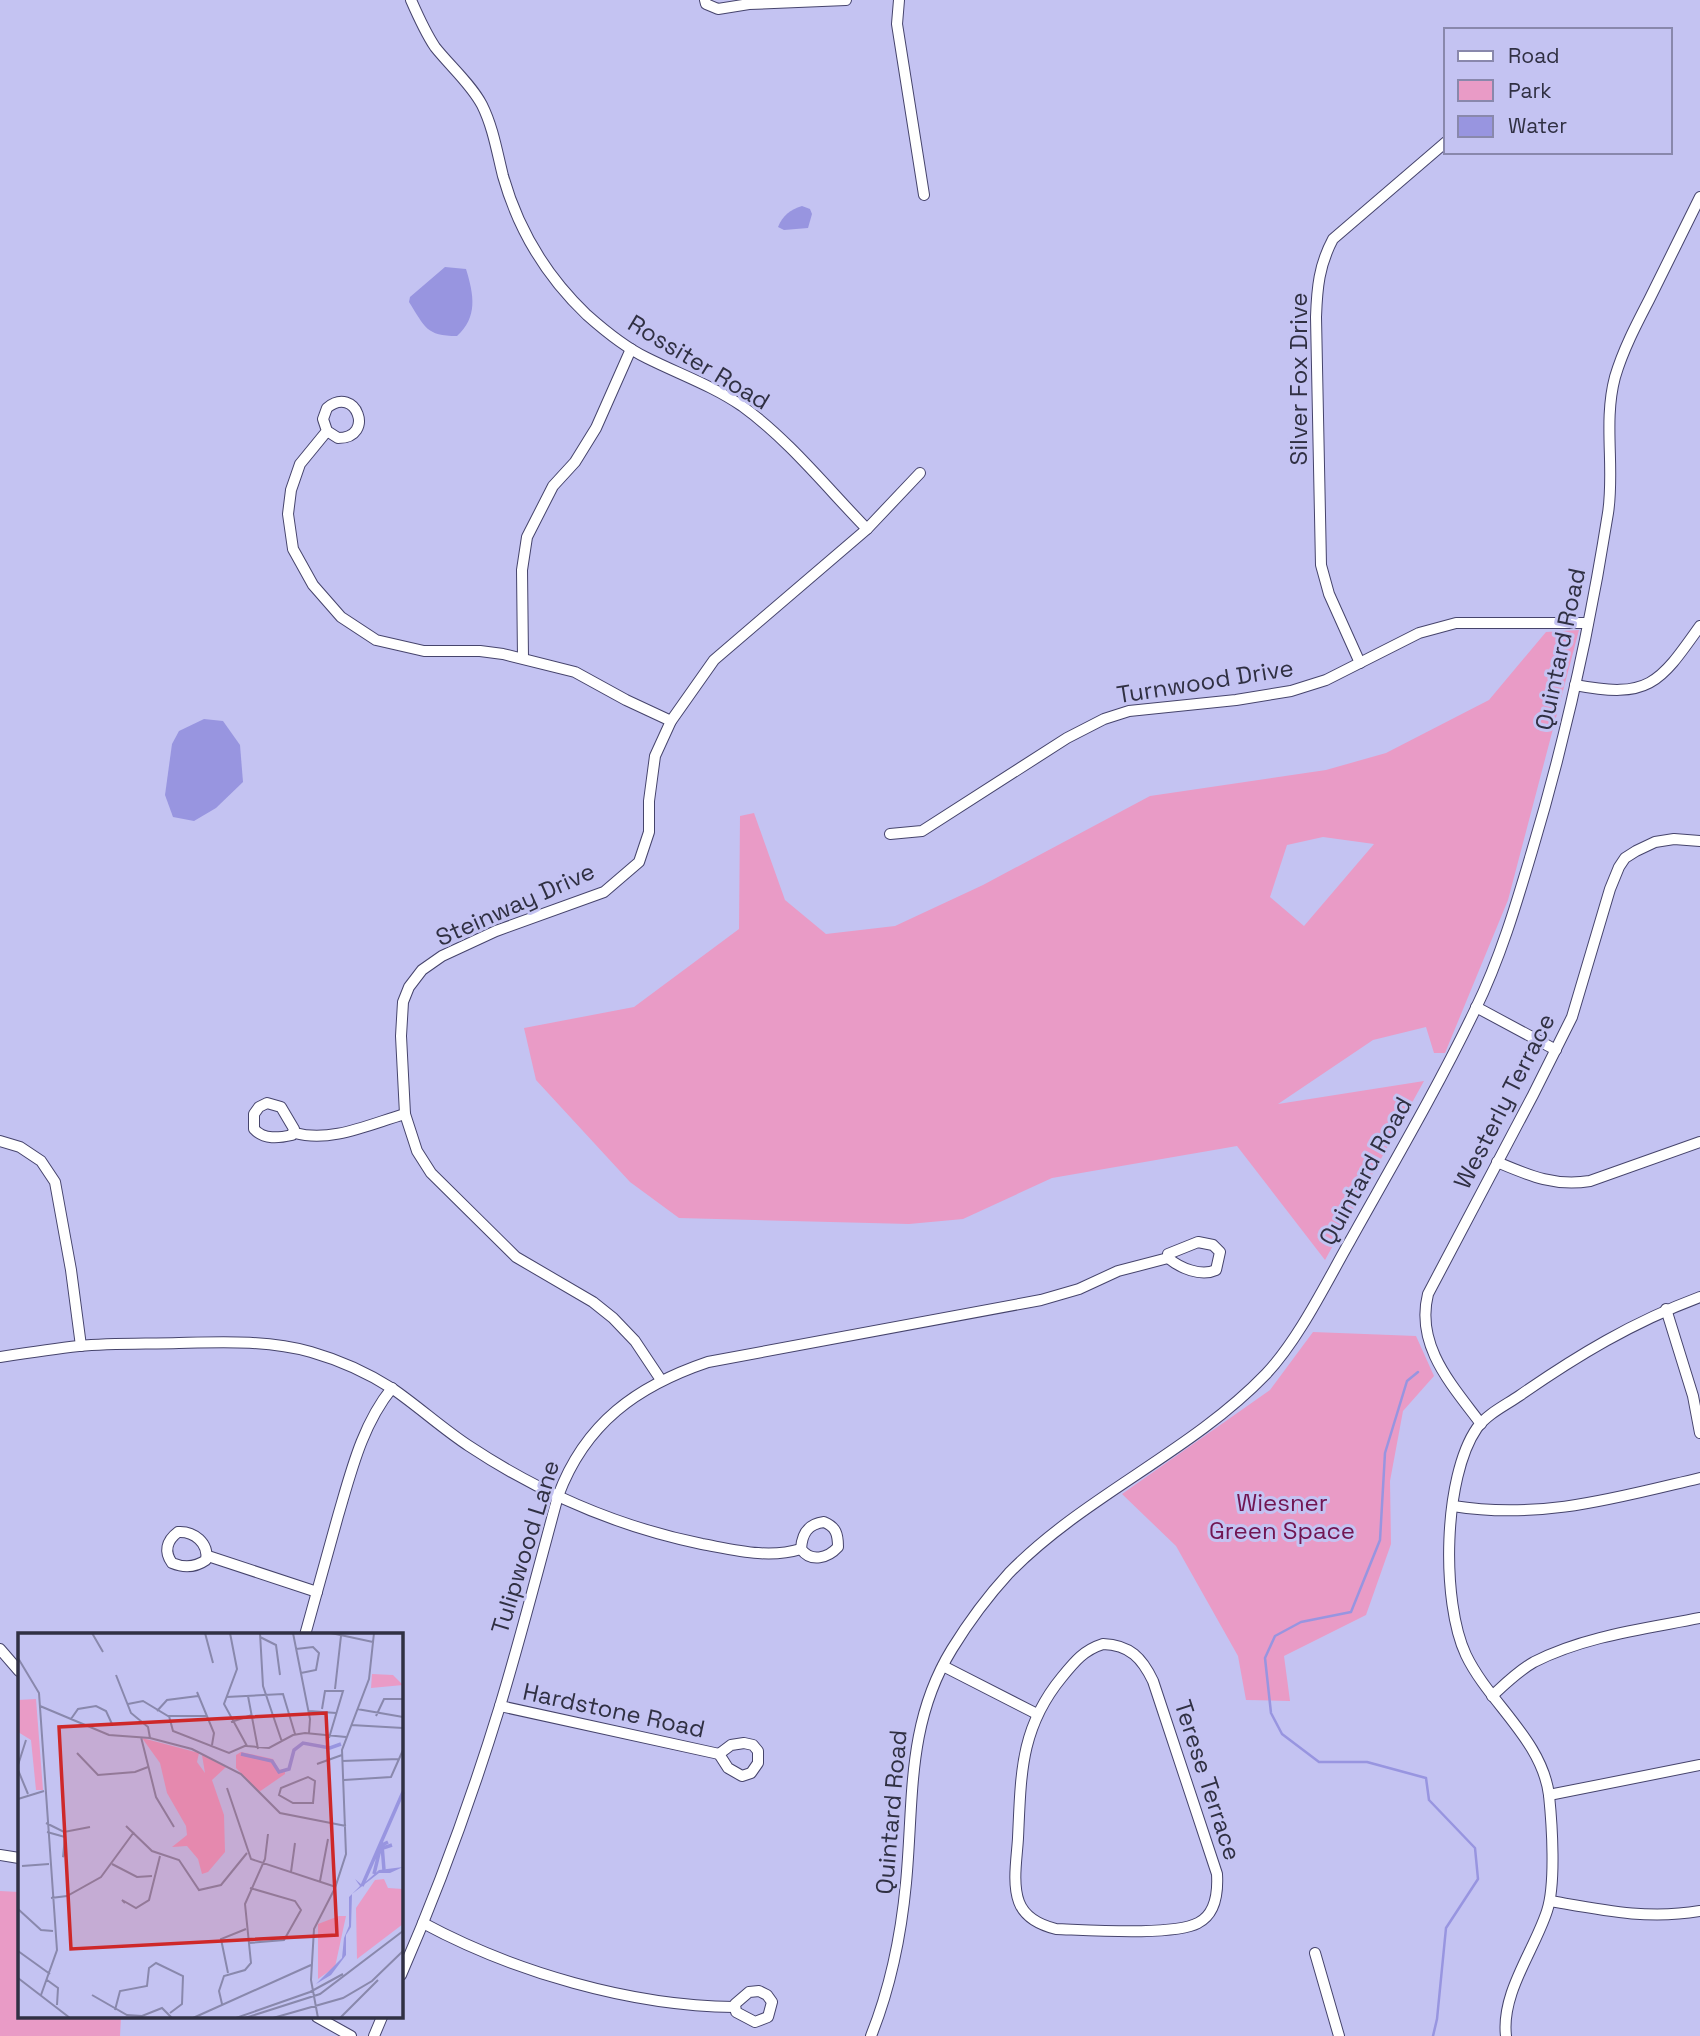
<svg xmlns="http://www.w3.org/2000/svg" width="1700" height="2036" font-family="'Space Grotesk',sans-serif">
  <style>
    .green { fill: #e99bc6; fill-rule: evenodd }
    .water { fill: #9895e0 }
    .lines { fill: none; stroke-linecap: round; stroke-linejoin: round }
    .stream { stroke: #9895e0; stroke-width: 2.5 }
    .minor-casing { stroke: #46446c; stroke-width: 12 }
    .minor { stroke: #fff; stroke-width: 10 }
    .labels { text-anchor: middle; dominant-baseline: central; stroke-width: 6; stroke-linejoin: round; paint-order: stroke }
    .street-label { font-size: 24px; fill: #303043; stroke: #c4c3f2 }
    .park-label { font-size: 24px; fill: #711552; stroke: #c4c3f2 }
    .inset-river { fill: none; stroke: #9895e0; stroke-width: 3.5 }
    .inset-road { fill: none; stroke: #8988ac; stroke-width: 2 }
    .view { fill: #ce2829; fill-opacity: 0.15; stroke: #ce2829; stroke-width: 3.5 }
    .inset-edge { fill: none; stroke: #303043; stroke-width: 3.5 }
  </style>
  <rect width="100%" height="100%" fill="#c4c3f2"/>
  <g class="green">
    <path d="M1579 630 1508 900 1445 1053H1434L1426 1027 1373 1040 1278 1104 1424 1081 1325 1260 1237 1146 1052 1178 963 1219 909 1224 679 1218 630 1182 536 1080 524 1028 634 1007 739 929 740 816 754 813 785 900 826 934 895 926 983 885 1150 796 1326 770 1386 753 1489 700 1546 632ZM1323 837 1374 844 1304 926 1270 897 1287 845Z"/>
    <polygon points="1313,1332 1416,1336 1434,1376 1403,1411 1390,1481 1391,1544 1366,1615 1284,1656 1290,1701 1246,1700 1238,1656 1176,1546 1122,1494 1270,1390"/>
    <polygon points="0,1891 19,1892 19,2017 121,2017 120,2036 0,2036"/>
  </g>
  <g class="water">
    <path d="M802 206 810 209 812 214 808 228 784 230 778 227C783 215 790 210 802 206Z"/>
    <path d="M445 267 466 269C474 295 478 317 457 336 426 336 425 327 409 302L410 297Z"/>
    <polygon points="204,719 223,721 240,745 243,782 216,808 194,821 173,817 165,795 172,744 179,731"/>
  </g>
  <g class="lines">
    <polyline class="stream" points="1418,1372 1407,1381 1385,1453 1380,1540 1351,1612 1301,1622 1275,1636 1265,1658 1271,1713 1282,1734 1319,1762 1367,1762 1426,1778 1429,1800 1475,1848 1478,1879 1446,1928 1437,2019 1433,2036"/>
    <g class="minor-casing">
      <g id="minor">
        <path d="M411 0C418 16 425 32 435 47 450 66 471 84 482 105 493 127 497 152 503 176 518 229 547 277 587 315 605 331 626 348 647 358 679 374 713 386 742 406 789 440 827 488 867 529"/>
        <polyline points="705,0 706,4 718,9 749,4 846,0"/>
        <polyline points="899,0 897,24 924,195"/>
        <path d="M327 431 338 438C376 438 356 384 327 408L323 419 327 431 300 464 291 490 288 514 293 549 313 585 341 617 376 640 424 651H480L503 654 575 672 626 700 671 721"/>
        <polyline points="523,658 522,570 527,537 553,486 575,462 596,428 631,349"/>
        <path d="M1360 663 1329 594 1321 565 1316 317C1317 288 1319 265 1333 239L1446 142"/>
        <path d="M1575 685C1649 699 1659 684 1700 626"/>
        <polyline points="890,834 922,831 1067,738 1104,719 1129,711 1236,700 1291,691 1326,680 1419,633 1456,623 1588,623"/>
        <polyline points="1476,1007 1556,1050"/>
        <path d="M267 1103 281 1107 294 1129 292 1135C279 1138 264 1140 254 1129V1114L259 1107Z"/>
        <path d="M295 1133C331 1143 370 1124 405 1114"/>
        <polyline points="0,1141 20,1147 41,1161 55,1182 71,1270 81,1346"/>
        <path d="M1497 1162C1528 1175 1554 1187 1590 1181L1700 1142"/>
        <path d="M1198 1242 1213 1245 1220 1252 1216 1270C1201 1277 1180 1268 1168 1258V1254Z"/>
        <polyline points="1666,1309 1693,1396 1700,1433"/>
        <path d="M0 1357C26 1353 52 1349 79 1346 112 1343 146 1344 179 1343 223 1342 268 1340 311 1352 339 1360 368 1373 393 1389 419 1407 443 1429 469 1446 540 1493 619 1527 702 1544 735 1550 768 1559 801 1549"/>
        <polyline points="661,1380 635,1341 613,1318 593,1302 516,1257 431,1173 417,1151 405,1114 401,1036 403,1002 409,987 422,970 442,956 496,931 604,892 639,862 649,832 649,801 655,756 671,721 714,660 867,529 920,473"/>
        <path d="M1481 1424C1452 1385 1415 1346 1428 1294L1533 1095 1572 1017 1610 889 1619 867 1625 858 1636 851 1655 842 1674 839 1700 841"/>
        <path d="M1453 1506C1541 1520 1615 1498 1700 1478"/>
        <path d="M824 1522C836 1527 838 1534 838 1547 828 1558 811 1563 801 1549 802 1533 808 1524 824 1522Z"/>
        <path d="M178 1532C194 1531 209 1543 206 1560 196 1567 184 1568 172 1563 164 1552 166 1541 178 1532Z"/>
        <polyline points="208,1556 317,1592"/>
        <path d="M305 1635C316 1596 327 1556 338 1516 351 1472 362 1425 392 1388"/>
        <path d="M1103 1644C1130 1645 1142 1658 1153 1681L1217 1874C1218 1891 1216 1914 1198 1923 1174 1936 1087 1930 1056 1929 1040 1925 1025 1918 1019 1902 1012 1883 1017 1857 1018 1838 1021 1774 1020 1728 1062 1677 1075 1661 1084 1650 1103 1644Z"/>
        <polyline points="0,1649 19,1671"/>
        <polyline points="943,1666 1037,1714"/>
        <path d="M1492 1696C1505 1684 1518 1671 1534 1662 1585 1636 1644 1629 1700 1618"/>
        <polyline points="500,1706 719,1754"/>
        <polygon points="744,1743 753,1745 758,1751 758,1763 751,1773 742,1776 728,1768 719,1754 731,1745"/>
        <polyline points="1549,1795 1700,1765"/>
        <polyline points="0,1855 19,1858"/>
        <path d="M1550 1901C1602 1910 1647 1920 1700 1911"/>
        <path d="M423 1923C514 1972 631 2006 734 2007"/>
        <polyline points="1315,1953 1339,2036"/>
        <path d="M401 1975C439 1888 472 1797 500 1706 521 1637 539 1566 558 1496 585 1423 637 1386 708 1362L1041 1300 1079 1289 1118 1271 1168 1258"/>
        <polygon points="759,1991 767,1995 772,2002 768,2017 755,2022 736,2012 735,2004 749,1992"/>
        <polyline points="317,2017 351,2036"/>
        <polyline points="374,2036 382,2017"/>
        <path d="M871 2036C891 1986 901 1936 906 1883 914 1799 906 1724 952 1649 968 1623 988 1596 1009 1573 1084 1496 1191 1452 1266 1374 1299 1339 1326 1283 1350 1241 1393 1164 1437 1089 1475 1010 1500 959 1516 905 1532 851 1565 741 1590 627 1608 513 1615 468 1603 422 1615 377 1623 350 1636 325 1649 300 1666 266 1683 231 1700 197"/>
        <path d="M1506 2036C1501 1993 1534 1951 1547 1911 1556 1884 1552 1824 1549 1795 1542 1740 1489 1703 1466 1655 1441 1602 1443 1477 1477 1428 1487 1414 1506 1405 1519 1396 1578 1355 1633 1322 1700 1297"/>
      </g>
    </g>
    <use href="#minor" class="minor"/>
  </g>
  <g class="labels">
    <g class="street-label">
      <text transform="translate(699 362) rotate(31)">Rossiter Road</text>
      <text transform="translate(1298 379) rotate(-90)">Silver Fox Drive</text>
      <text transform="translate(1560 649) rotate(-78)">Quintard Road</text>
      <text transform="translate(1205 681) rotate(-9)">Turnwood Drive</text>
      <text transform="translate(515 904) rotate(-24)">Steinway Drive</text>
      <text transform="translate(1504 1101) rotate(-63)">Westerly Terrace</text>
      <text transform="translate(1365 1171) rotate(-61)">Quintard Road</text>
      <text transform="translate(525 1547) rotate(-73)">Tulipwood Lane</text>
      <text transform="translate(614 1710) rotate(12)">Hardstone Road</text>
      <text transform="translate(1208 1780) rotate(72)">Terese Terrace</text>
      <text transform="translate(891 1812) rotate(-85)">Quintard Road</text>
    </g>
    <g class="park-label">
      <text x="1282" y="1502">Wiesner<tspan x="1282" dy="28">Green Space</tspan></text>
    </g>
  </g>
  <g transform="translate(18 1633)">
    <rect width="385" height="385" fill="#c4c3f2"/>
    <path d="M354 41 375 42 385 52 353 55ZM18 66 25 157H18L13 107 0 99V67ZM124 105 181 120 179 129 187 140 184 122 208 134 194 147 206 182 207 219 190 239 184 241 180 226 169 213 154 214 169 202 168 193 149 160 142 130ZM223 119 255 126 261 137 267 136V141L241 159 218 135V122ZM366 246 370 255 385 256V291L339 326 338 275 357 247ZM321 283H328L317 334 300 346V291Z" fill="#e99bc6"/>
    <path d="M385 234 372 240H361L334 261 333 294 328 302V322L313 342 298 351 324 325 326 305 331 293V264L342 253 337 246 344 252 361 237Z" fill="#9895e0"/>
    <path class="inset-river" d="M223 121 254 128 261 139 271 136 276 117 285 110 312 115 323 111M366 237 364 212 370 209M356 241 362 216 374 212M344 253 385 159"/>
    <path class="inset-road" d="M74 0 85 19M187 0 195 30M212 0 219 36 206 71 229 113 251 115 275 102 287 100 328 104M242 0 245 53 264 109M275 0 292 86 291 100M313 0 355 9M242 4 258 12 262 42M278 16 295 14 301 20 298 37 283 40M0 25 21 60 39 317 23 362M98 42 113 80 130 94 132 105M317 56 323 3M179 59 196 100 194 112M230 63 240 116M208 64 265 61 277 101M110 71 125 68 150 83H189M22 73 91 102 132 105 174 116 223 141 262 180 328 193M304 76 307 58H325L311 105M339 76 385 84M139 78 149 67 180 63M291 78 318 80M151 83 155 98 211 120 229 112M358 83 366 66H385M53 86 60 76 78 73 88 78 94 91M213 89 234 82M333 92 385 95M123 104 138 164 156 194M59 120 80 142 117 139 130 134M324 128 381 126M299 131 324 122M0 132 8 107M0 137 10 161M290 144 297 148 295 170H275L261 162 263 155ZM326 147 373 144 385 117M209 155 233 226 318 254M0 166 26 158M28 190 46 199 72 194M108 193 134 218 161 227 181 257 203 252 229 220M29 199 47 204 45 224 48 218M94 231 119 244 134 243M4 233 31 231M273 239 277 210M302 248 310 206M33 265 49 263 83 244 116 199M107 270 104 267 118 275 131 267 142 223M0 276 23 297 35 298M231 310 266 307 283 277 277 268 232 255M0 318 32 341M210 340 203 306 228 296M0 345 52 385M29 347 40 355 39 372M74 362 109 382 124 383 144 375 154 385M204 371 201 358 206 343 227 337 233 330 227 271 247 226 250 201M97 377 102 358 129 353 131 335 138 330 165 343 164 371 152 380M175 385 293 332M218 385 292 359 325 341M227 385 302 361 385 298M255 385 325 365 354 348 385 318M300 385 293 347 296 296 317 255 328 221 324 117 351 46 356 0M322 385 360 347"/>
    <path class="view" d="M308 80 319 302 53 316 41 94Z"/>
    <rect width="385" height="385" class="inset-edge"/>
  </g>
  <rect x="1444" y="28" width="228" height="126" fill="#c4c3f2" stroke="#8988ac" stroke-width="2"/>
  <rect x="1458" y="51" width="35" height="10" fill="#ffffff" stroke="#8988ac" stroke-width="2"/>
  <text x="1508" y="63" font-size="21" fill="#303043">Road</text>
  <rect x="1458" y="80" width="35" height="21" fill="#e99bc6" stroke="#8988ac" stroke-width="2"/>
  <text x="1508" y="98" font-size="21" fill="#303043">Park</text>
  <rect x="1458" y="116" width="35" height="21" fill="#9895e0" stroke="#8988ac" stroke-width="2"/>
  <text x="1508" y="133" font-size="21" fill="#303043">Water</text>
</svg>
